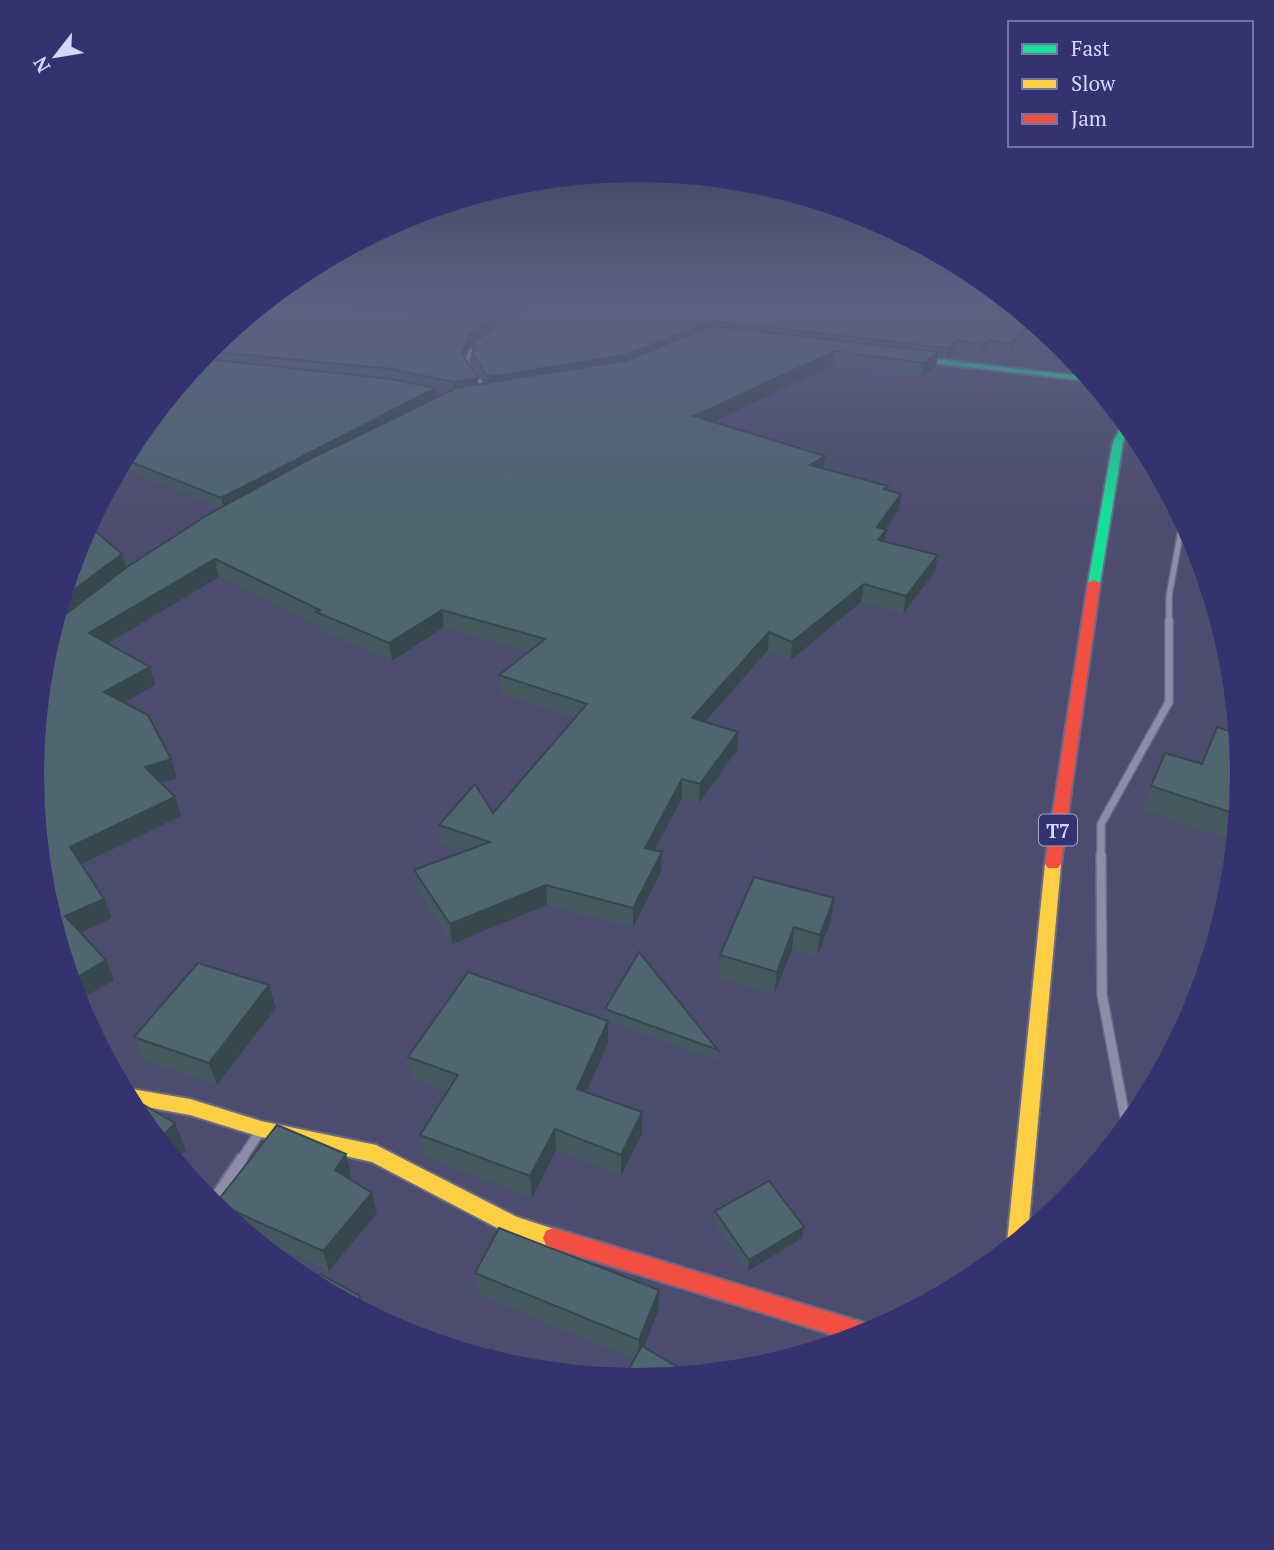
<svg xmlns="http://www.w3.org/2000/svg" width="1274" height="1550" font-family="'PT Serif',serif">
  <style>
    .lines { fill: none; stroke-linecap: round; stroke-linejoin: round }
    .street-far4-casing { stroke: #696a88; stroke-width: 6 }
    .street-far3-casing { stroke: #696a88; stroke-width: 8 }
    .street-far2-casing { stroke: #696a88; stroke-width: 10 }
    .street-far1-casing { stroke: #696a88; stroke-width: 12 }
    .street-casing { stroke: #696a88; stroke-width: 15 }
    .fast-casing { stroke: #696a88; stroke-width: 4 }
    .slow-casing { stroke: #696a88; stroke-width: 4 }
    .jam-casing { stroke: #696a88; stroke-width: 4 }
    .street-far4 { stroke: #8d8daa; stroke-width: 4.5 }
    .street-far3 { stroke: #8d8daa; stroke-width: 5 }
    .street-far2 { stroke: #8d8daa; stroke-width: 7 }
    .street-far1 { stroke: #8d8daa; stroke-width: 9 }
    .street { stroke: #8d8daa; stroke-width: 11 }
    .fast { fill: #16e098; fill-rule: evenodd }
    .slow { fill: #ffcf43; fill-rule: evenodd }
    .jam { fill: #f24e42; fill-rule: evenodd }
    .wall { fill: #445860; fill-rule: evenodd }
    .shaded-wall { fill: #37474e }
    .building { fill: #4f6670; stroke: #37474e; stroke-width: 2 }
    .labels { text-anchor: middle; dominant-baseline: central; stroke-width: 7; stroke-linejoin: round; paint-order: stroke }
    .shield { fill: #353270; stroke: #a4a6d3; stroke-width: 2 }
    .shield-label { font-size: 19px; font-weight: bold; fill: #d4d7fd }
  </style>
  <rect width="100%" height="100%" fill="#4c4c6e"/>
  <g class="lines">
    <g class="street-far4-casing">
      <polyline id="street-far4" points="482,342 467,356 467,365 486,391"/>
    </g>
    <g class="street-far3-casing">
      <polyline id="street-far3" points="1169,622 1169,596 1183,519"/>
    </g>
    <g class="street-far2-casing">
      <polyline id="street-far2" points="1101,857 1101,824 1169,702 1169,620"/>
    </g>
    <g class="street-far1-casing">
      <g id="street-far1">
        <polyline points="1101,855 1102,995 1127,1128"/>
        <polyline points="241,1160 261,1130"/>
      </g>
    </g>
    <g class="street-casing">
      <polyline id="street" points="211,1205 242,1159"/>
    </g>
    <g class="fast-casing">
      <g id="fast">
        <polygon points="918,357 1090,377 1094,382 915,361 915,357"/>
        <polygon points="1125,420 1130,426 1123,442 1100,583 1094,586 1088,583 1113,442"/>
      </g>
    </g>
    <g class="slow-casing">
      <g id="slow">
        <polygon points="1053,859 1058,860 1061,864 1028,1233 1009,1249 1007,1243 1045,864 1048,860"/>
        <polygon points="126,1088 190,1099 261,1121 376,1145 517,1217 560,1231 563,1238 560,1245 553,1248 505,1232 372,1162 261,1137 190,1115 130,1104 122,1090"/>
      </g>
    </g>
    <g class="jam-casing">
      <g id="jam">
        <polygon points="1094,580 1100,583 1061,864 1058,868 1048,868 1045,864 1088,583"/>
        <polygon points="553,1228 868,1324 877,1330 850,1340 553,1248 546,1245 543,1238 546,1231"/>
      </g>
    </g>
    <use href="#street-far4" class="street-far4"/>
    <use href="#street-far3" class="street-far3"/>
    <use href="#street-far2" class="street-far2"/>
    <use href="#street-far1" class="street-far1"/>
    <use href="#street" class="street"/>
    <use href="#fast" class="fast"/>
    <use href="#slow" class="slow"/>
    <use href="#jam" class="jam"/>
  </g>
  <g class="wall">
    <polygon points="292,296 534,296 500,322"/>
    <path d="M1003 296 1051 335 1038 344 1023 339 1008 354 987 350 981 355 956 350 946 358 937 357 936 366 921 378 833 365 713 422 824 469 901 494 899 510 885 529V542L938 555 935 572 903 614 861 602 791 660 768 650 705 722 737 750 699 803 682 798 654 850 662 852 661 872 633 928 547 905 452 944 417 890 414 870 464 852 442 844 439 825 493 813 575 718 501 693 499 675 528 652 444 627 392 661 320 630 319 626 219 577 108 643 155 685 124 702 171 759 177 778 161 783 181 816 82 865 104 899 112 918 80 933 114 980 76 1002 43 893 122 554 126 567 220 508 130 472 119 467 134 438 209 347 489 330 470 345 465 359 478 378V384L486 383 473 364 472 354 476 341ZM436 389 449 392 437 398Z"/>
    <polygon points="1202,764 1242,775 1236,842 1143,810 1151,786"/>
    <polygon points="834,898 831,921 817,957 792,950 774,994 719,978 720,955"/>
    <polygon points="1213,953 1196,1007 1193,1012 1204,972"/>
    <polygon points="276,1008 217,1085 143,1060 134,1037"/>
    <polygon points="605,1009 718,1050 717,1061 608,1021 608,1043 586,1092 642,1134 621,1176 556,1150 532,1198 424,1156 420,1135 447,1091 412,1078 408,1057 605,1020"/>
    <polygon points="351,1174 348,1178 372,1193 377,1213 329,1271 243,1231 220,1212 216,1203"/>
    <polygon points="715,1211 802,1238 748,1271 714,1222"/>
    <polygon points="475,1273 658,1311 644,1348 634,1359 479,1295"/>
  </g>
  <g class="shaded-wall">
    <polygon points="521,296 534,296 500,322 499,313"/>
    <polygon points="488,321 489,330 470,345 463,364 462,354 469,335"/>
    <polygon points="711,321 710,330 625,364 489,387 488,377"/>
    <polygon points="1025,329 1023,339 1008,354 1010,344"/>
    <polygon points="1045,330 1051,335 1038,344 1040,334"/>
    <polygon points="958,340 956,350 946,358 948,348"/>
    <polygon points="988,340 987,350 981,355 983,345"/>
    <polygon points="835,351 833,365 694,431 694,416"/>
    <polygon points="938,352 936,366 921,378 923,363"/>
    <polygon points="478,378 478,388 454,393 453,382"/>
    <polygon points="436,388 437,399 224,509 221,498"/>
    <polygon points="825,456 823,472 810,465"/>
    <polygon points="901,494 899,510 879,538 886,530 884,546 875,544 877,527"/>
    <polygon points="122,554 127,571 49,637 60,600"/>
    <polygon points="938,555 935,572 903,614 906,596"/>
    <polygon points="215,559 219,577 95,651 89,633"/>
    <polygon points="864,584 861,602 791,660 792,642"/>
    <polygon points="442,610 444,627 392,661 389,643"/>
    <polygon points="769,632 768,650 692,737 692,718"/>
    <polygon points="150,667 155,685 111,710 104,692"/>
    <polygon points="738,732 737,750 699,803 700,784"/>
    <polygon points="171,759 177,778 151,786 145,767"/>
    <polygon points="682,779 682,798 645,868 645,848"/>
    <polygon points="175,797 181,816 78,866 70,847"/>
    <polygon points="662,852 661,872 633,928 633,908"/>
    <polygon points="546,885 547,905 452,944 450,924"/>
    <polygon points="834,898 831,921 817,957 820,935"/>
    <polygon points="104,899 112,918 74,936 65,916"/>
    <polygon points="794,927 792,950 774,994 777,972"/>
    <polygon points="106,960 114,980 76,1002 70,981"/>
    <polygon points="269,985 276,1008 217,1085 209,1063"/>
    <polygon points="608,1021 608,1043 578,1111 577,1089"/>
    <polygon points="642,1112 642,1134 621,1176 621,1155"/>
    <polygon points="175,1123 186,1150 175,1162 158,1141"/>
    <polygon points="555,1129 556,1150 532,1198 530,1176"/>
    <polygon points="346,1154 351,1174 340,1190 335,1170"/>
    <polygon points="193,1169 204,1196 186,1176"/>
    <polygon points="372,1193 377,1213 329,1271 323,1251"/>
    <polygon points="804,1227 802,1238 748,1271 749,1260"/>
    <polygon points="659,1290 658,1311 639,1361 639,1340"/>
    <polygon points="360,1296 364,1312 353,1306"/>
  </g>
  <g class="building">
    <polygon points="271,296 286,296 488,321 469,335 462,354 478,378 453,382 392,369 206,351 209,347"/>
    <polygon points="364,296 521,296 499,313"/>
    <polygon points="537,296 1003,296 1045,330 1040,334 1025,329 1010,344 988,340 983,345 958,340 948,348 711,321 625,355 488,377 472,354 476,341"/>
    <polygon points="712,326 938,352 923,363 835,351 694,416 825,456 810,465 888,486 884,489 901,494 877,527 886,530 878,540 938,555 906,596 864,584 792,642 769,632 692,718 738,732 700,784 682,779 645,848 662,852 633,908 546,885 450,924 414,870 490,842 439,825 475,784 493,813 587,704 499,675 545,639 442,610 389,643 316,612 320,610 215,559 89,633 150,667 104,692 148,715 171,759 145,767 175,797 70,847 104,899 65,916 106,960 70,981 43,893 32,775 43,656 53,624 127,567 209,514 306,461 456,388 628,360"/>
    <polygon points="199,358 391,379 436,388 221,498 123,459 134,438"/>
    <polygon points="88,525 122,554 60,600 78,543"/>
    <polygon points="1217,727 1238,734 1242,775 1239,815 1151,786 1165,753 1202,764"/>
    <polygon points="754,877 834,898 820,935 794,927 777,972 720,955"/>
    <polygon points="639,952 718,1050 605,1009"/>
    <polygon points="198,963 269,985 209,1063 134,1037"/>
    <polygon points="468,972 608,1021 577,1089 642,1112 621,1155 555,1129 530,1176 420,1135 458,1075 408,1057"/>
    <polygon points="144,1105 175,1123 158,1141 132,1109 137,1111"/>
    <polygon points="277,1125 346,1154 335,1170 372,1193 323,1251 216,1203"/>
    <polygon points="171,1148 193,1169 186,1176 167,1152"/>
    <polygon points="769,1181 804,1227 749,1260 715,1211"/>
    <polygon points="499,1228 659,1290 639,1340 475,1273"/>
    <polygon points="320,1274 360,1296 353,1306 312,1285"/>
    <polygon points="642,1346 691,1375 637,1380 623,1379"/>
    <polygon points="491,1349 523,1369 485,1359"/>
  </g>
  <linearGradient id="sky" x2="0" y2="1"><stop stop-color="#2a2a3c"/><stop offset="0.58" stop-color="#5b6184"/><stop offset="1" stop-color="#5b6184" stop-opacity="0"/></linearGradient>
  <rect width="1274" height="513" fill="url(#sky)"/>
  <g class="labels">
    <rect class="shield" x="1039" y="814.5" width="38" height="31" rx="5"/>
    <g class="shield-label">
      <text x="1058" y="830">T7</text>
    </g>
  </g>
  <path d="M0 0H1274V1550H0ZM44 775a593 593 0 1 1 1186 0a593 593 0 1 1-1186 0Z" fill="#353270" fill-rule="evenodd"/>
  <rect x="1008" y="21" width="245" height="126" fill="#353270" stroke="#7574a8" stroke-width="2"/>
  <rect x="1022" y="44" width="35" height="10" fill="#16e098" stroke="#7574a8" stroke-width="2"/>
  <text x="1071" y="56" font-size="21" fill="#d4d7fd">Fast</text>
  <rect x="1022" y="79" width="35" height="10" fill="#ffcf43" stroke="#7574a8" stroke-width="2"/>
  <text x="1071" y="91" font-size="21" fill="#d4d7fd">Slow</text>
  <rect x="1022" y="114" width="35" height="10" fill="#f24e42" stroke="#7574a8" stroke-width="2"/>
  <text x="1071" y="126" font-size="21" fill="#d4d7fd">Jam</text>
  <g transform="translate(56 56) rotate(239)" stroke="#353270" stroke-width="5" paint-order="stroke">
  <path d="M0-5L12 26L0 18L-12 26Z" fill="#d4d7fd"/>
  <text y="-10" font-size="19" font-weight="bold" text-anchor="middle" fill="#d4d7fd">N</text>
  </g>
</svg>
